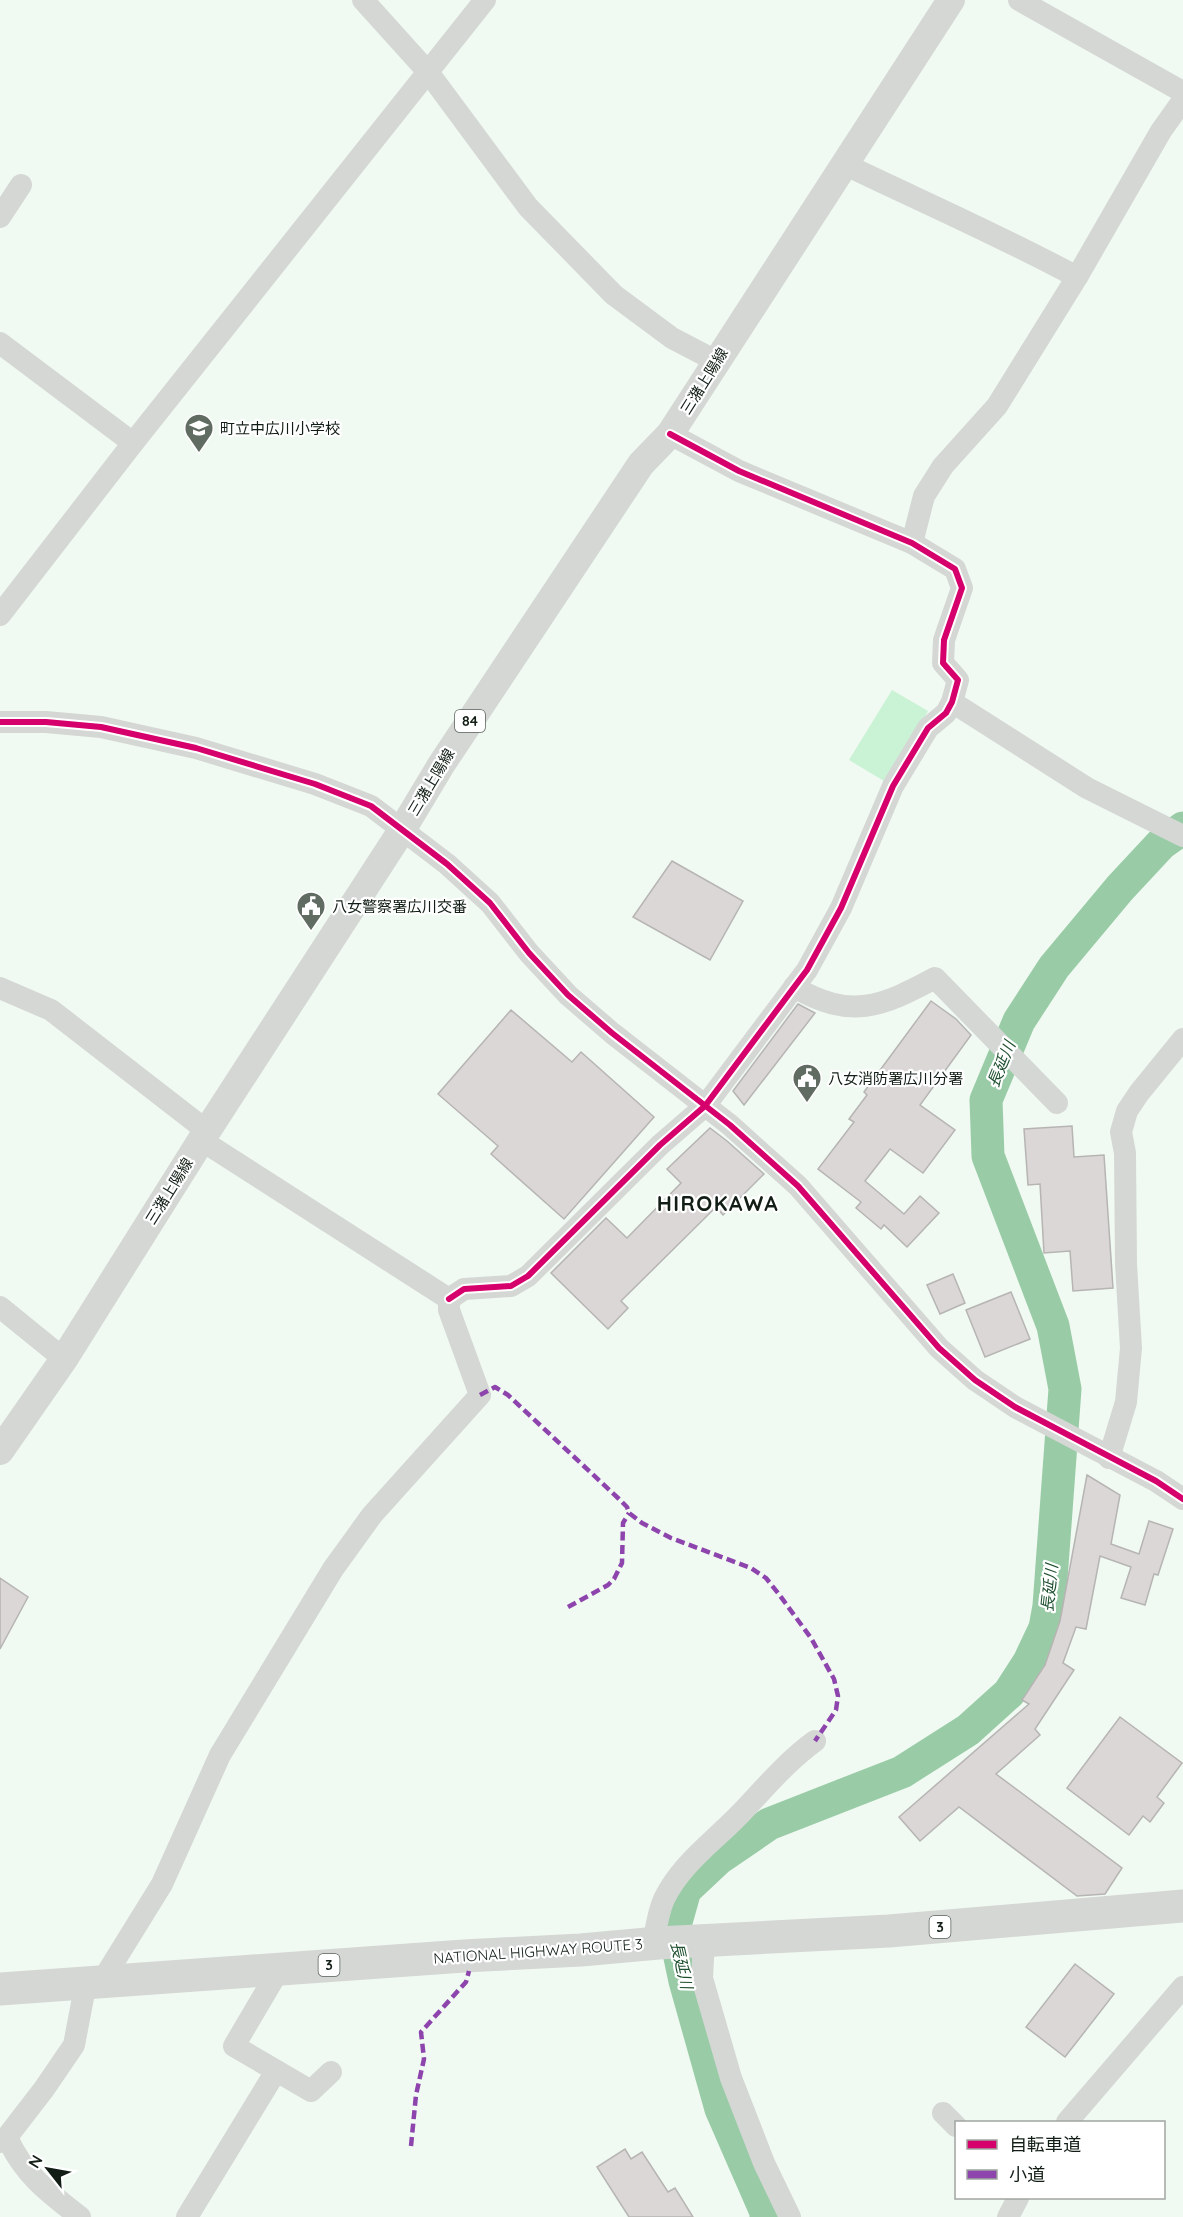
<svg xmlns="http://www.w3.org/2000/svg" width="1183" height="2217" font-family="Quicksand,'Noto Sans JP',sans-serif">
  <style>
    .green { fill: #caf2d4 }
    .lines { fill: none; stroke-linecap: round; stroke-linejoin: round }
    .river { stroke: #99cca6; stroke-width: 33 }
    .building { fill: #dad7d6; stroke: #b7b4b4; stroke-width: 1.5 }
    .minor { stroke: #d5d7d5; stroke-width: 22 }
    .major { stroke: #d5d7d5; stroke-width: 28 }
    .highway { stroke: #d5d7d5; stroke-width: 33 }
    .quiet { stroke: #8e44ad; stroke-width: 4.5; stroke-dasharray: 9 4.5; stroke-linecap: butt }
    .cycleway-casing { stroke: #fff; stroke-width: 10 }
    .cycleway { stroke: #d6006c; stroke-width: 6 }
    .labels { text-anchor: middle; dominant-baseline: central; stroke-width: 4.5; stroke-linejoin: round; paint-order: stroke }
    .shield { fill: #fff; stroke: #59625b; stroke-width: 1.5 }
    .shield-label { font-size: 14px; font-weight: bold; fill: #121e15 }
    .street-label { font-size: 15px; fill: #121e15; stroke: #fff }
    .poi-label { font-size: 15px; fill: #121e15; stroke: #fff; text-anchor: start }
    .water-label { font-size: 16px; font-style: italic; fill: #1e4f2e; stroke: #fff }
    .district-label { font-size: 21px; font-weight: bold; letter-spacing: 1.5px; fill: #121e15; stroke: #fff }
  </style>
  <rect width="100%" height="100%" fill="#f0faf2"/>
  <polygon class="green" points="892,690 928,711 891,779 884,781 849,760"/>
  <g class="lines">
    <polyline class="river" points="766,2217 766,2212 721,2109 685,1981 674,1929 685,1890 718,1859 769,1824 902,1772 968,1730 1009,1693 1029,1662 1045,1628 1049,1606 1065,1389 1053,1326 988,1156 986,1100 1019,1021 1054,967 1120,888 1161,844 1183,828"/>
  </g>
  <g class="building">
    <polygon points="672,861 743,901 710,960 633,917"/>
    <polygon points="931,1001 956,1019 971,1035 920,1105 955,1130 923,1173 890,1149 865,1181 904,1214 920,1196 939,1213 907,1247 884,1225 881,1229 856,1208 861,1202 818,1169 854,1122 849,1119 867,1095 864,1092"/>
    <polygon points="798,1004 815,1013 744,1105 733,1091"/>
    <polygon points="511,1010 572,1062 581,1052 654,1117 564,1219 491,1154 498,1146 438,1094"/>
    <polygon points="1072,1126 1074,1157 1104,1155 1113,1288 1073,1291 1070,1251 1044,1253 1040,1184 1028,1185 1024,1129"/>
    <polygon points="710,1128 727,1141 764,1174 723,1215 716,1207 621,1301 628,1308 608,1329 551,1273 606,1218 627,1238 681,1183 667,1169"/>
    <polygon points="953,1274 965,1303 940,1314 927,1285"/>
    <polygon points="1011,1292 1030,1339 985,1357 966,1310"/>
    <polygon points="1087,1475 1120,1495 1111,1544 1139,1554 1149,1521 1173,1529 1158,1575 1154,1574 1145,1605 1121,1598 1131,1567 1100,1556 1086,1629 1076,1627 1063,1663 1074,1670 1035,1729 1040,1735 996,1774 1122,1868 1105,1894 1077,1896 959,1807 920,1841 899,1817 1029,1704 1022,1700 1045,1665 1060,1621"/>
    <polygon points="0,1578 28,1597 0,1649"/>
    <polygon points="1120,1717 1182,1763 1157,1797 1164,1803 1150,1822 1143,1816 1129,1835 1067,1788"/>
    <polygon points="1075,1964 1114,1994 1065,2057 1026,2027"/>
    <polygon points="625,2149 631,2159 642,2152 668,2192 675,2188 693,2217 629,2217 597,2167"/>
  </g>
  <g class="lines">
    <g class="minor">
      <polyline points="363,0 428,72 528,207 614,295 672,338 716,361"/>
      <polyline points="1019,0 1183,92"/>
      <path d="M846 165C923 202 1001 236 1077 277"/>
      <polyline points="0,217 21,185"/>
      <polyline points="0,343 133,443"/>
      <polyline points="912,543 924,496 943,466 997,406 1077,277 1161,131 1183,100"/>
      <polyline points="0,615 133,443 485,0"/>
      <polyline points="952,702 1087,788 1183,836"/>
      <polyline points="0,722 46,722 101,727 196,748 315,784 371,806 447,864 490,903 529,953 568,995 612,1033 730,1125 798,1186 939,1348 975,1380 1015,1407 1156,1481 1183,1499"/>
      <path d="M794 987C851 1020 881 1007 935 978L1057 1103"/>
      <polyline points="0,988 51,1010 207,1131"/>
      <polyline points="201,1140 449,1299"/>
      <polyline points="449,1299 464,1289 511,1286 528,1276 660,1145 705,1106 807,970 841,908 893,786 928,728 946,713 952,702 958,680 943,663 944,640 962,588 955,569 912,543 739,471 670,434"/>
      <polyline points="0,1307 64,1359"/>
      <polyline points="1109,1458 1126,1402 1131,1348 1126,1264 1125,1153 1121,1132 1127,1111 1139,1093 1183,1039"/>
      <polyline points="704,1941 702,1978 731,2078 764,2163 790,2217"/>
      <path d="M653 1944C656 1929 658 1912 664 1899 681 1864 713 1842 740 1814 764 1789 786 1762 815 1741"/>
      <polyline points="280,1968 234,2046 311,2091 331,2072"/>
      <polyline points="102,1981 162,1884 220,1755 333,1569 372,1515 480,1395 449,1310 449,1299"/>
      <polyline points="943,2113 956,2126"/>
      <polyline points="1067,2122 1183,1987"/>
      <path d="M7 2137C23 2174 49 2193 80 2217"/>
      <polyline points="0,2142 7,2137 44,2089 74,2045 86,1982"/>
      <polyline points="187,2217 276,2071"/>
      <polyline points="1008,2217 1018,2198"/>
    </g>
    <polyline class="major" points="0,1451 64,1359 207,1131 402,830 441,765 641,464 670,434 951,0"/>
    <polyline class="highway" points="0,1989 464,1956 581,1950 658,1943 889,1931 1183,1906"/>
    <g class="quiet">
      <polyline points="480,1395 495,1387 508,1395 619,1499 627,1507 629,1513 642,1523 671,1538 751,1568 766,1578 778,1593 811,1638 834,1679 838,1696 836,1710 815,1741"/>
      <polyline points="568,1607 608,1585 614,1579 622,1563 623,1523 629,1513"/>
      <polyline points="411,2146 416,2095 424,2059 421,2032 466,1982 469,1971"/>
    </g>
    <g class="cycleway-casing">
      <g id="cycleway">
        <polyline points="0,722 46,722 101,727 196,748 315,784 371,806 447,864 490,903 529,953 568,995 612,1033 730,1125 798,1186 939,1348 975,1380 1015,1407 1156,1481 1183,1499"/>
        <polyline points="449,1299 464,1289 511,1286 528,1276 660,1145 705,1106 807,970 841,908 893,786 928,728 946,713 952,702 958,680 943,663 944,640 962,588 955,569 912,543 739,471 670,434"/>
      </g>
    </g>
    <use href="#cycleway" class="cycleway"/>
  </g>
  <defs>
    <g id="school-pin" transform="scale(1.5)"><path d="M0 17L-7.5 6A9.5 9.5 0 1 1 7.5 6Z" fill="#606b62" stroke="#fff"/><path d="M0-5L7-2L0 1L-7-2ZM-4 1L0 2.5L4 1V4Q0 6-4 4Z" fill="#fff"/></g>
    <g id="civic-pin" transform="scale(1.5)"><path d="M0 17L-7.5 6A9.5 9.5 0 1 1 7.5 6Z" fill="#606b62" stroke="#fff"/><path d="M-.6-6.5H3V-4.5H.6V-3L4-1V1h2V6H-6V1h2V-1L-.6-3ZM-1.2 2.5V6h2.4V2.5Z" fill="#fff"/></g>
  </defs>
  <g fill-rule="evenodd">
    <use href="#school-pin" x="199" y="428"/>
    <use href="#civic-pin" x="311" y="906"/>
    <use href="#civic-pin" x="807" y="1078"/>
  </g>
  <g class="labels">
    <g class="shield">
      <rect x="455" y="710" width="30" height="22" rx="4.5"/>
      <rect x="929.5" y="1916" width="21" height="22" rx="4.5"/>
      <rect x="318.5" y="1954" width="21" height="22" rx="4.5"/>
    </g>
    <g class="shield-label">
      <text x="470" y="721">84</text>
      <text x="940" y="1927">3</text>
      <text x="329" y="1965">3</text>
    </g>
    <g class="street-label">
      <text transform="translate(704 381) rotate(-58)">三潴上陽線</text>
      <text transform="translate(431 782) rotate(-59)">三潴上陽線</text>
      <text transform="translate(169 1191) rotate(-58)">三潴上陽線</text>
      <text transform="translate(538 1951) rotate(-4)">NATIONAL HIGHWAY ROUTE 3</text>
    </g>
    <g class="poi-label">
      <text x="220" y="428">町立中広川小学校</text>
      <text x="332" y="906">八女警察署広川交番</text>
      <text x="828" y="1078">八女消防署広川分署</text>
    </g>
    <g class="water-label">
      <text transform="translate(1001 1064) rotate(-68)">長延川</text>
      <text transform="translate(1049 1588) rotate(-84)">長延川</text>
      <text transform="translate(682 1965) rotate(77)">長延川</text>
    </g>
    <g class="district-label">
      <text x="718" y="1203">HIROKAWA</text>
    </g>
  </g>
  <rect x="955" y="2121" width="210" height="78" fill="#ffffff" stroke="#a0a5a1" stroke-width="1.5"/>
  <rect x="967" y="2140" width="30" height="9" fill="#d6006c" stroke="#a0a5a1" stroke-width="1.5"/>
  <text x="1009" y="2151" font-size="18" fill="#121e15">自転車道</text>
  <rect x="967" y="2170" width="30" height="9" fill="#8e44ad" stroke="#a0a5a1" stroke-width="1.5"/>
  <text x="1009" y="2181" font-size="18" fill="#121e15">小道</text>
  <g transform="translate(48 2169) rotate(301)" stroke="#ffffff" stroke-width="4.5" paint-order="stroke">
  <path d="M0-4.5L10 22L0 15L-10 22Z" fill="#121e15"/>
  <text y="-9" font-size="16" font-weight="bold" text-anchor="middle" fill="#121e15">N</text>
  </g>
</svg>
